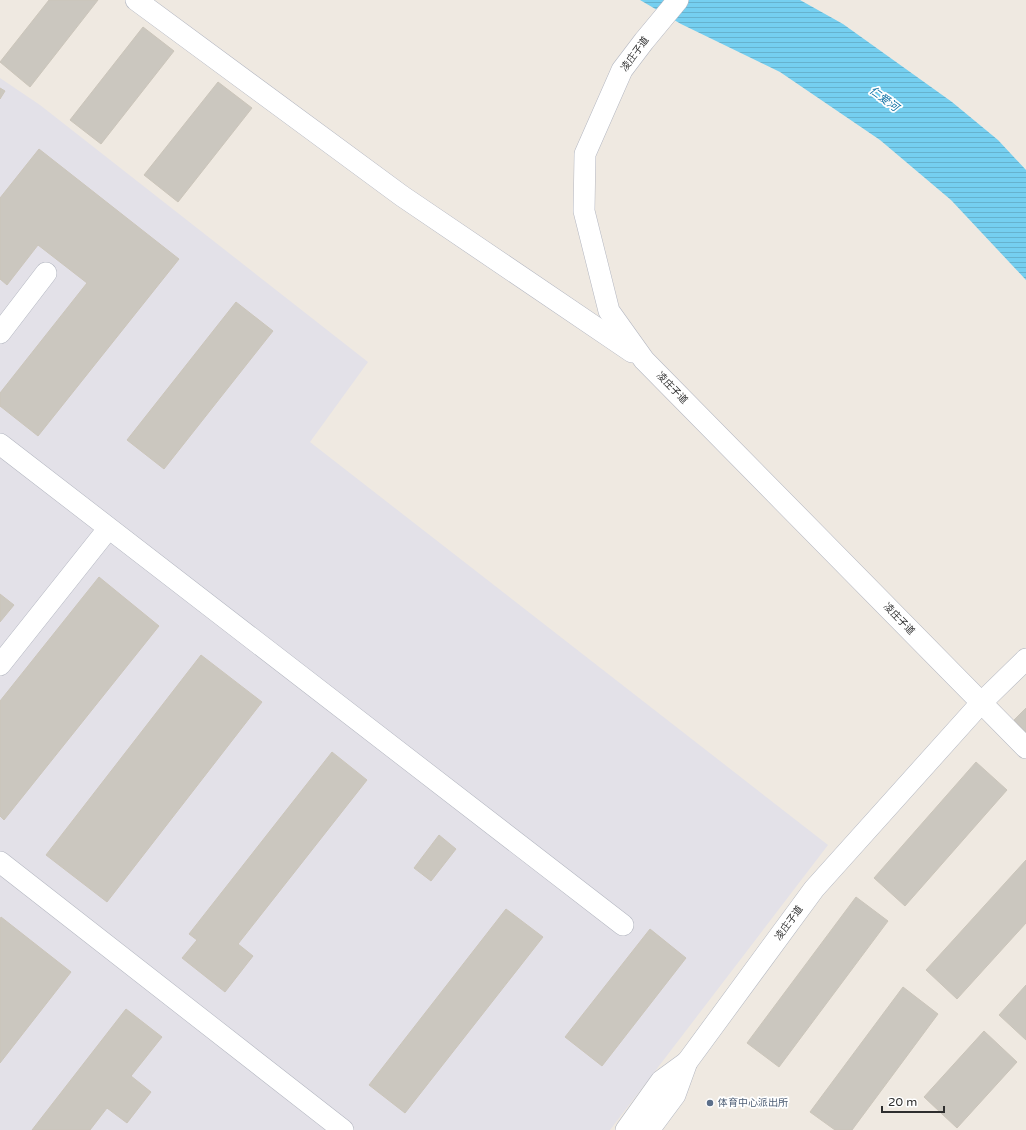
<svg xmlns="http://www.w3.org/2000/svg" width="1026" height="1130" font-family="'Varela Round','Noto Sans SC',sans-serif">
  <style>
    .industrial { fill: #e3e1e8 }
    .water { fill: url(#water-rules) }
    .building { fill: #cbc7bf; stroke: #cbc5ba }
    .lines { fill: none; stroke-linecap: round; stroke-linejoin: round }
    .minor-casing { stroke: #b4b7c1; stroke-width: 22 }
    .minor { stroke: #fff; stroke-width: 21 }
    .service-dot { fill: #5c6f8a; stroke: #fff; stroke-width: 1.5 }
    .labels { text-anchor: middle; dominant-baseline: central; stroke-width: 3.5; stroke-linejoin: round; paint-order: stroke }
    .street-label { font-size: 10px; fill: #2e2e2e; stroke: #fff }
    .service-label { font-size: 10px; fill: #4e5e75; stroke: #fff; text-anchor: start }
    .water-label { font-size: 11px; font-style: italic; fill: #0d6fa3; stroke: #fff }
  </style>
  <defs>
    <pattern id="water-rules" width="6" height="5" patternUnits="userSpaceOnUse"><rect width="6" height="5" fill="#75cff0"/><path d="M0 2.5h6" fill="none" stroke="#66b2ce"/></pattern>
  </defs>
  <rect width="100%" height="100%" fill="#efe9e1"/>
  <polygon class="industrial" points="0,78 40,105 368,362 310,442 828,845 610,1130 0,1130"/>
  <polygon class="water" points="640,0 800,0 843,24 952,102 998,140 1026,170 1026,280 951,200 880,140 780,72 681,24"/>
  <g class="building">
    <polygon points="49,0 98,0 30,87 0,62"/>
    <polygon points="143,27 174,51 101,144 70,120"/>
    <polygon points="218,82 252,108 178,202 144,175"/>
    <polygon points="0,88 5,91 0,99"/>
    <polygon points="39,149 179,259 38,436 0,406 0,393 87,283 38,245 7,285 0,279 0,198"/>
    <polygon points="236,302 273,331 164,469 127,440"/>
    <polygon points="99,577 159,626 4,820 0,816 0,701"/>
    <polygon points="0,594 14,605 0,622"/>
    <polygon points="201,655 262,702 107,902 46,855"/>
    <polygon points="1026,708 1026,732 1014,720"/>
    <polygon points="332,752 367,780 238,944 253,956 225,992 182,958 197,940 189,934"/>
    <polygon points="976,762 1007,790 905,906 874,878"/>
    <polygon points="439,835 456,849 431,881 414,868"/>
    <polygon points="1026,860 1026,923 957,999 926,970"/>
    <polygon points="856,897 888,921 779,1067 747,1043"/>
    <polygon points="506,909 543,937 405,1113 369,1085"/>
    <polygon points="1,917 71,972 0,1063 0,919"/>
    <polygon points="650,929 686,958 602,1066 565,1037"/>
    <polygon points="1026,985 1026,1040 999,1015"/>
    <polygon points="903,987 938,1014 852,1130 835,1130 810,1112"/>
    <polygon points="126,1009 162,1037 131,1076 151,1092 127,1123 107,1108 90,1130 32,1130"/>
    <polygon points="984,1031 1017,1062 957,1128 924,1097"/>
  </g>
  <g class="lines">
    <g class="minor-casing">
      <g id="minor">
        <polyline points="136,0 402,196 632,352"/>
        <polyline points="678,0 644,41 622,70 585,154 584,211 609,311 644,360 1026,748"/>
        <polyline points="0,333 46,273"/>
        <polyline points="0,444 623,925"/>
        <polyline points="0,665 108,529"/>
        <polyline points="0,862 343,1130"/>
        <polyline points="626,1130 661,1081 687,1062"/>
        <polyline points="649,1130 675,1095 687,1062 814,889 981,703 1026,659"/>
      </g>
    </g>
    <use href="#minor" class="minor"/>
  </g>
  <circle class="service-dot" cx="710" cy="1103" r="4"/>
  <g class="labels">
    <g class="street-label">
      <text transform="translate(635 54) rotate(-54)">凌庄子道</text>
      <text transform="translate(672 388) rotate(46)">凌庄子道</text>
      <text transform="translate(899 619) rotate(46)">凌庄子道</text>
      <text transform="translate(789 923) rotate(-54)">凌庄子道</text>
    </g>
    <g class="service-label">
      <text x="718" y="1103">体育中心派出所</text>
    </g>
    <g class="water-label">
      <text transform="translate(884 99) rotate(37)">仁爱河</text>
    </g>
  </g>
  <path d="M882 1106v6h62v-6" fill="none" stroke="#2e2e2e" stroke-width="2"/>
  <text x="888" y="1106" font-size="12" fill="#2e2e2e" stroke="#ffffff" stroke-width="3" paint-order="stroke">20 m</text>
</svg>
